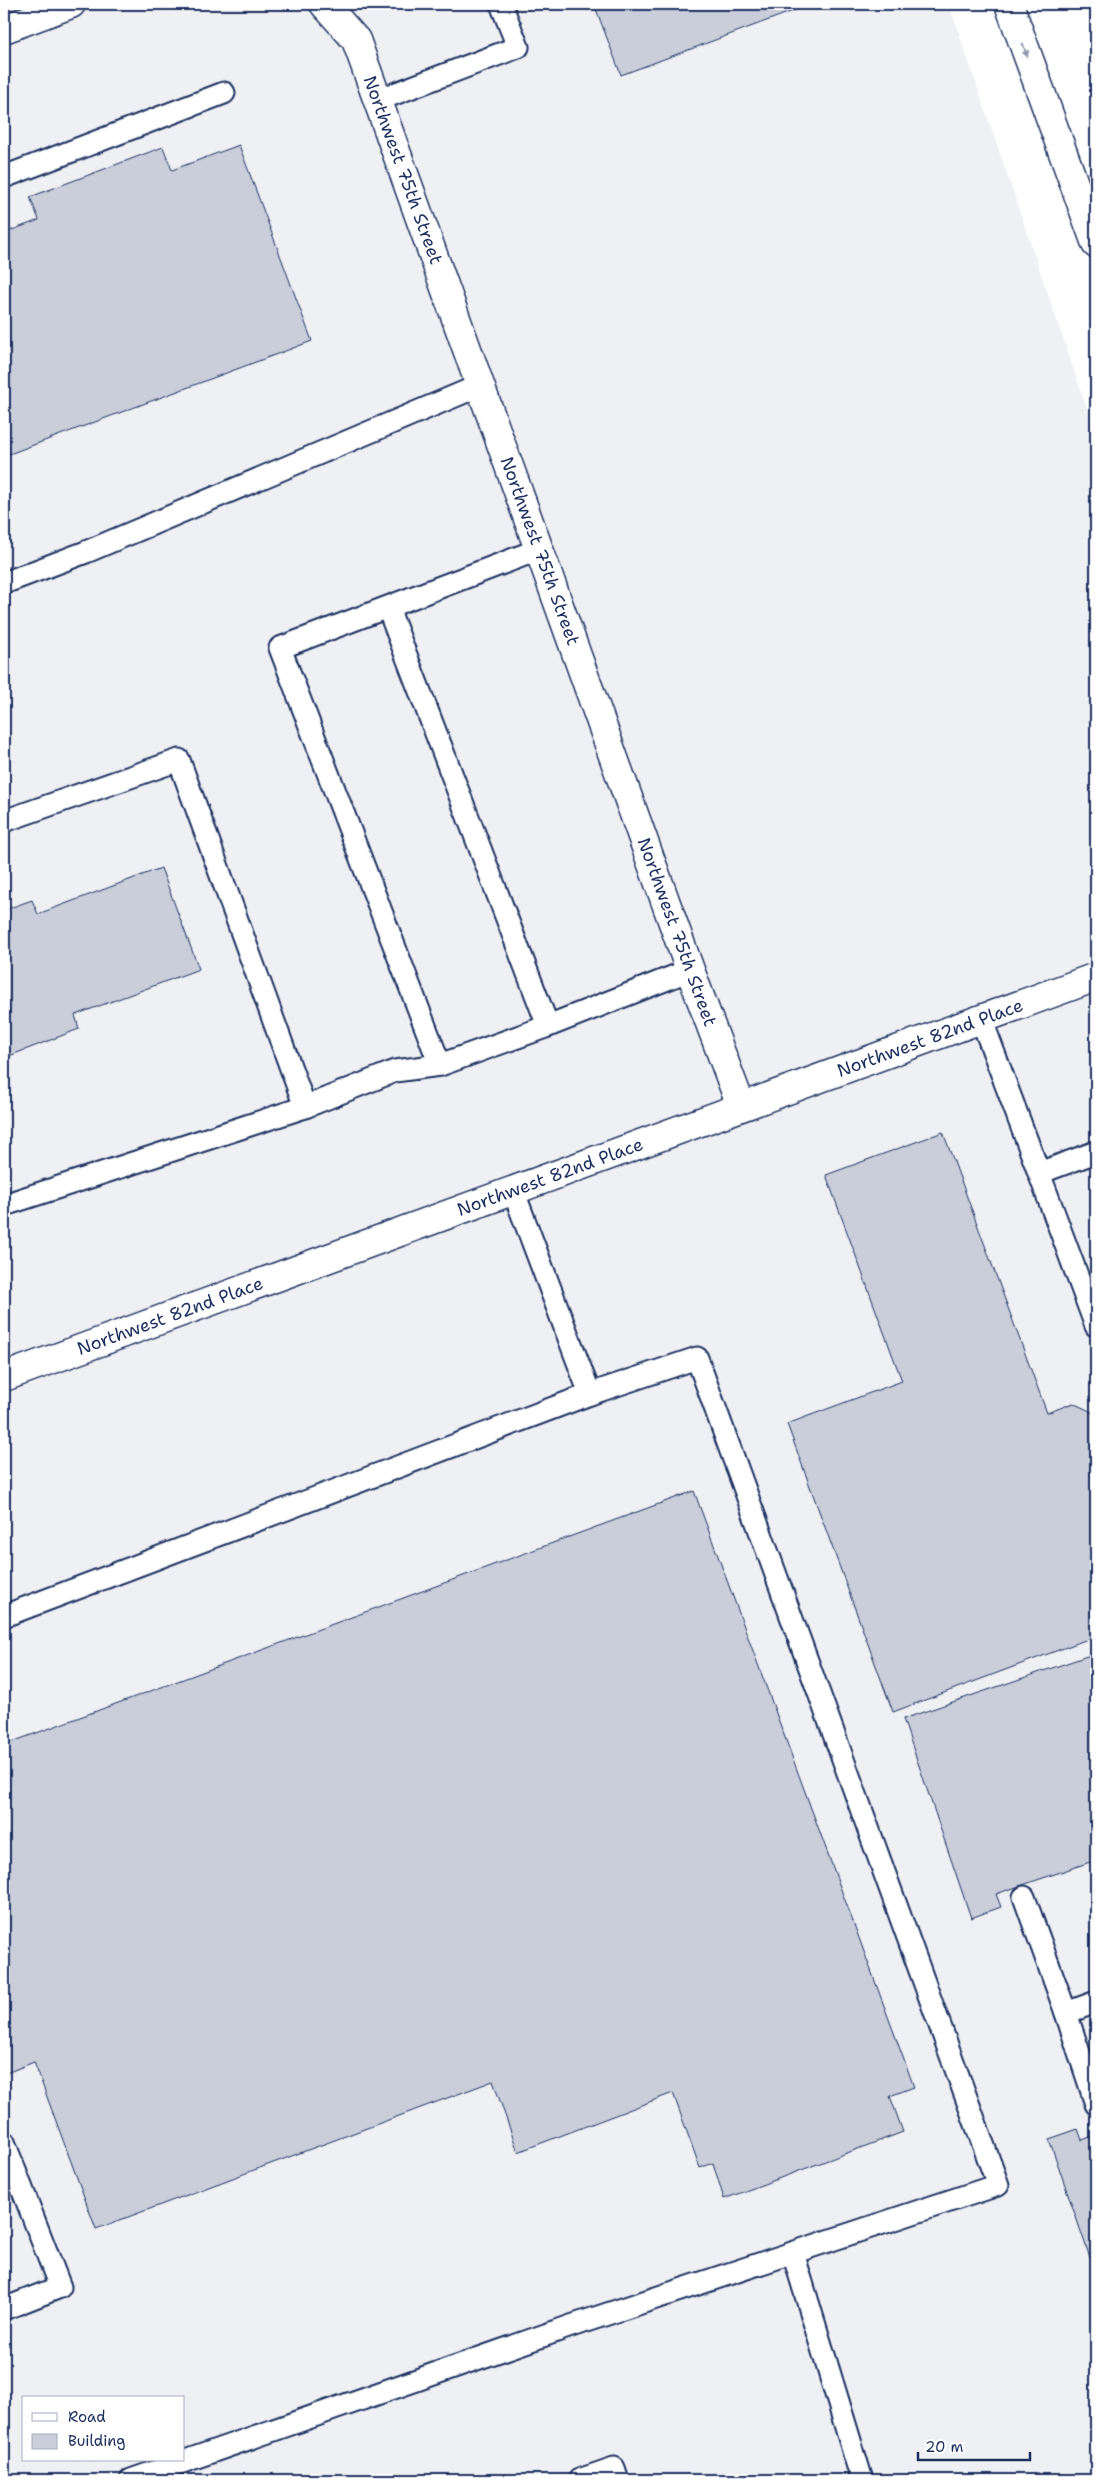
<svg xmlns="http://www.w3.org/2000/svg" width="1100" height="2484" font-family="'Shantell Sans',sans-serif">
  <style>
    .built { fill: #eff0f4; fill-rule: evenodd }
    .building { fill: #caceda; stroke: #1b2f5e }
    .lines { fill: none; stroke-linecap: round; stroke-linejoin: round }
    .service-casing { stroke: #1b2f5e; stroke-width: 25 }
    .minor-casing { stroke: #1b2f5e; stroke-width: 31 }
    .primary-casing { stroke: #1b2f5e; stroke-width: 31 }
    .service { stroke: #fff; stroke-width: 21 }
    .minor { stroke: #fff; stroke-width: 28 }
    .primary { stroke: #fff; stroke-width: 28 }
    .oneway { fill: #8d97ae }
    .labels { text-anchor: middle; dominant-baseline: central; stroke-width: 4; stroke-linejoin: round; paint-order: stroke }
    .street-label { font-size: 18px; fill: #1b2f5e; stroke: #fff }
  </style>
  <rect width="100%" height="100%" fill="#fff"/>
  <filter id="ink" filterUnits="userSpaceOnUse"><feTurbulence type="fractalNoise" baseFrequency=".02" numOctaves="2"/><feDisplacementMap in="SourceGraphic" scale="10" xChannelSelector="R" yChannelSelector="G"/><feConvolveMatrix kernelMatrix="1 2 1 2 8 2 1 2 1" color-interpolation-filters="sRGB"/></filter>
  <g filter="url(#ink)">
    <path class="built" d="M4 4H949L1096 435V2480H4ZM24 2398H184V2460H24Z"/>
    <g class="building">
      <polygon points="594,4 812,4 621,75"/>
      <polygon points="239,145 312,341 4,456 4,233 39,220 30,197 163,147 172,170"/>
      <polygon points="161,868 199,969 75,1015 79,1029 4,1058 4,910 32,900 38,914"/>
      <polygon points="943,1132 1047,1413 1073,1403 1096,1414 1096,1636 893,1712 787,1424 902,1381 826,1175"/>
      <polygon points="694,1491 914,2087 890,2096 903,2132 724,2199 713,2163 700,2168 673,2093 518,2152 493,2081 96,2229 34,2062 4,2074 4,1745"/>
      <polygon points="1096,1653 1096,1860 996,1894 1001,1907 971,1918 903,1719"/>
      <polygon points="1078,2129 1082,2140 1096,2135 1096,2275 1049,2139"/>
    </g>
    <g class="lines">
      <g class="service-casing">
        <g id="service">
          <polyline points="378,100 518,47 501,4"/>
          <polyline points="4,177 224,93"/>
          <polyline points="540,549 280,648 440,1065 548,1026 690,970"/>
          <polyline points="4,583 86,552 481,385"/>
          <polyline points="388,608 548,1026"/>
          <polyline points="4,821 179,760 305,1107"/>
          <polyline points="982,1021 1039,1173 1096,1152"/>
          <polyline points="1039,1173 1096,1326"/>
          <polyline points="4,1205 305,1107 395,1071 440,1065"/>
          <polyline points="4,1616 590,1394"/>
          <polyline points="1024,1897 1066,2013 1096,2002"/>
          <polyline points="1066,2013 1096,2104"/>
          <polyline points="4,2142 60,2287 4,2309"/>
          <polyline points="793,2253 862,2480"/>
          <polyline points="131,2480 571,2326 998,2185 697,1358 590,1394 513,1190"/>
          <polyline points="579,2480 614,2468 618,2480"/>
        </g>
      </g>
      <g class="minor-casing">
        <g id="minor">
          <polyline points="324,4 356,40 690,970 741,1106"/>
          <polyline points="4,29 71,4"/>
          <polyline points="4,1377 1096,977"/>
        </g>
      </g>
      <g class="primary-casing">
        <polyline id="primary" points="1009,4 1096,244"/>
      </g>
      <use href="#service" class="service"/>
      <use href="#minor" class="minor"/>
      <use href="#primary" class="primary"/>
    </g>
    <defs><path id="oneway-solid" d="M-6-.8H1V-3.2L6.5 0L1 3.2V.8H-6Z" transform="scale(1.25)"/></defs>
    <use class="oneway" href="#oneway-solid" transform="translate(1025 50) rotate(70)"/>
  </g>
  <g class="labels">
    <g class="street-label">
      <text transform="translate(403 170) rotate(70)">Northwest 75th Street</text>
      <text transform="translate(540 551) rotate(70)">Northwest 75th Street</text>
      <text transform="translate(677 932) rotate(70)">Northwest 75th Street</text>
      <text transform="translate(930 1038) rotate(-20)">Northwest 82nd Place</text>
      <text transform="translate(550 1177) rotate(-20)">Northwest 82nd Place</text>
      <text transform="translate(170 1316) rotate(-20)">Northwest 82nd Place</text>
    </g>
  </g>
  <rect width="1100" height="2484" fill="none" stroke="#fff" stroke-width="20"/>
  <rect x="10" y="10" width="1080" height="2464" fill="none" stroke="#1b2f5e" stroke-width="2" filter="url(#ink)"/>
  <rect x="22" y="2396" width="162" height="65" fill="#ffffff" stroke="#a4acbf"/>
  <rect x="32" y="2413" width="25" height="8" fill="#ffffff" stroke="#a4acbf"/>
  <text x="68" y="2422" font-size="15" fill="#1b2f5e">Road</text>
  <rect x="32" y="2434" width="25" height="15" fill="#caceda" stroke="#a4acbf"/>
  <text x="68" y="2446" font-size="15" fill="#1b2f5e">Building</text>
  <path d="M918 2452v8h112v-8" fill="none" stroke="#1b2f5e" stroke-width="2.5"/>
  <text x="925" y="2452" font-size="15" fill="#1b2f5e" stroke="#ffffff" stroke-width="4" paint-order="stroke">20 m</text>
</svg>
